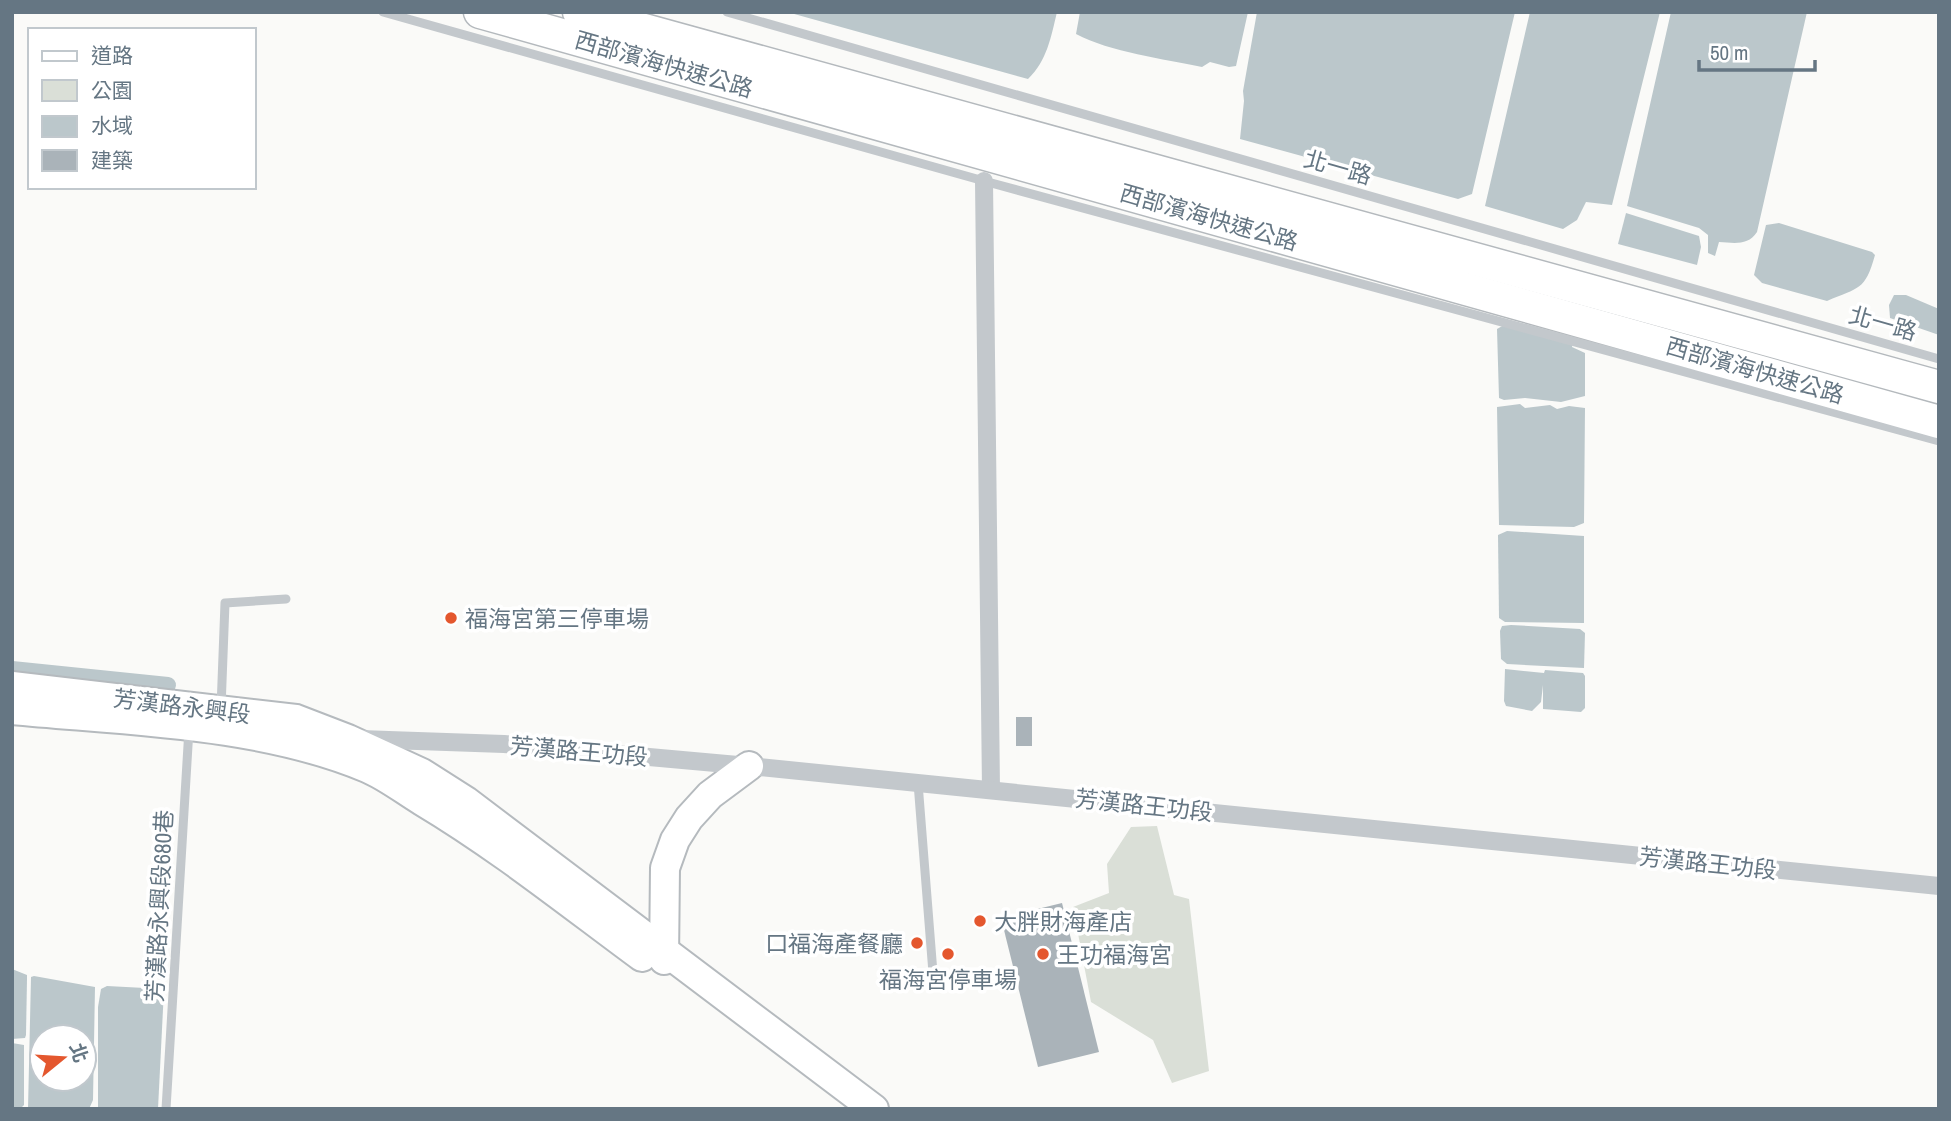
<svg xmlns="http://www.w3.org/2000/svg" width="1951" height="1121" font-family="'Archivo Narrow','Noto Sans TC',sans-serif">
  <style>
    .green { fill: #dadfd7 }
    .water { fill: #bbc7cb; fill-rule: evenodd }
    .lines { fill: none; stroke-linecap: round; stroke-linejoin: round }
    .canal { stroke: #bbc7cb; stroke-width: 16 }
    .building { fill: #aab3b9 }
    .primary-casing { stroke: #b5babe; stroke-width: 32 }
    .highway-casing { stroke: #b4b9bd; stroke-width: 35 }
    .lane { stroke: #c3c8cc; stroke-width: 9 }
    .street { stroke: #c3c8cc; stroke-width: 18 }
    .primary { stroke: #fff; stroke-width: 28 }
    .highway { stroke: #fff; stroke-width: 32 }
    .poi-dot { fill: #e4572e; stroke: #fff; stroke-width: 2.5 }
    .labels { text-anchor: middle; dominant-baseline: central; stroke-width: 7; stroke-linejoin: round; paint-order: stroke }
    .street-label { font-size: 23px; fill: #657683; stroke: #fff }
    .poi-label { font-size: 23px; fill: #657683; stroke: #fff; text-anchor: start }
  </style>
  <rect width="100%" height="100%" fill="#fafaf8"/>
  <polygon class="green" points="1157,826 1174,895 1189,899 1209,1071 1172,1083 1153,1040 1091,1002 1073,907 1109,893 1107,864 1131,827"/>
  <g class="water">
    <path d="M787 12H1057C1051 37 1047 61 1028 79Z"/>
    <path d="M1080 12H1248L1236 66 1229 67 1210 62 1202 67C1164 59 1110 52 1076 34Z"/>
    <polygon points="1257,12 1515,12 1472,194 1458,199 1240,139 1244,101 1243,91"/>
    <polygon points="1530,12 1660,12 1612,205 1586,202 1577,220 1563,229 1485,206"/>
    <path d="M1671 12H1807L1757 232C1748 246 1734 243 1719 242L1715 256 1708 253V235L1699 228 1627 206Z"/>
    <polygon points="1626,213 1699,236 1701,247 1697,265 1618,244"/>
    <path d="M1779 223 1872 252 1875 255C1865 291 1859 287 1827 301L1762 283 1754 275 1766 225Z"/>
    <polygon points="1894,295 1906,295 1939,309 1939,335 1890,318 1889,305"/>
    <polygon points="1504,325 1573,342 1572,347 1585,353 1585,396 1561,402 1525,398 1504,400 1499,398 1497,329"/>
    <polygon points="1520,404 1525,408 1550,405 1557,409 1569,406 1585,408 1584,523 1574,527 1499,525 1497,407"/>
    <polygon points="1507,531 1584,536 1584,623 1505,622 1499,618 1498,535"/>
    <polygon points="1511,625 1580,629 1585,633 1584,668 1507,664 1501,659 1500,631 1502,626"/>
    <polygon points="1505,669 1544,673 1545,670 1583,673 1585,676 1585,708 1581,712 1543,709 1543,685 1541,702 1532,711 1506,706 1504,701"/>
    <polygon points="12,969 27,975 27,979 26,1035 25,1038 12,1039"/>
    <path d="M34 976 95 987 93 1100 89 1109H28L31 977ZM42 1037H84V1079H42Z"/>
    <polygon points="107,986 164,989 158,1109 98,1109 98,1007 101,989"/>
    <polygon points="12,1043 24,1045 24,1105 21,1108 12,1108"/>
  </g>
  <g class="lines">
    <polyline class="canal" points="12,669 168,685"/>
  </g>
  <g class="building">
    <rect x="1016" y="717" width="16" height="29"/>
    <polygon points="1062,903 1099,1052 1038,1067 1001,918"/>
  </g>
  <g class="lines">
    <g class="primary-casing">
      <g id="primary">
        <polyline points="12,686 296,719 348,739 422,773 466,801 874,1109"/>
        <path d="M12 710C128 721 259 723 367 768 386 776 404 790 422 801 499 847 570 904 642 957"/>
        <polyline points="664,960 665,868 675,840 689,818 710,795 749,766"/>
      </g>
    </g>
    <g class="highway-casing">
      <g id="highway">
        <polyline points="480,12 1939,422"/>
        <polyline points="579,12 1939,387"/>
      </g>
    </g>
    <g class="lane">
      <polyline points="383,12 984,181 1939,441"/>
      <polyline points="727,12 1939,359"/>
      <polyline points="221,708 225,603 286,599"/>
      <polyline points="918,783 933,973"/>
      <polyline points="166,1109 189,729"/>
    </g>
    <g class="street">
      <polyline points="984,181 991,790"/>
      <polyline points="360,739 504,744 749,766 1939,886"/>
    </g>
    <use href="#primary" class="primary"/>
    <use href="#highway" class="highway"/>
  </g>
  <g class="poi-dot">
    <circle cx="451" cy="618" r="7"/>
    <circle cx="980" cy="921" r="7"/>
    <circle cx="917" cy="943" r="7"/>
    <circle cx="948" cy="954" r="7"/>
    <circle cx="1043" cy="954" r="7"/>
  </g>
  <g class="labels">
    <g class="street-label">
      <text transform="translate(664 64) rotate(16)">西部濱海快速公路</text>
      <text transform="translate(1338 167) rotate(16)">北一路</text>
      <text transform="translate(1209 217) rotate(16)">西部濱海快速公路</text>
      <text transform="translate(1883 323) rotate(16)">北一路</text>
      <text transform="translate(1755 370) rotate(16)">西部濱海快速公路</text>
      <text transform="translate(182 706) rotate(7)">芳漢路永興段</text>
      <text transform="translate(579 751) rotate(5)">芳漢路王功段</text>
      <text transform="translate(1144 805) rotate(6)">芳漢路王功段</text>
      <text transform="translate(1708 863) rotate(6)">芳漢路王功段</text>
      <text transform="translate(159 906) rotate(-87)">芳漢路永興段680巷</text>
    </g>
    <g class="poi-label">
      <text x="465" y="618">福海宮第三停車場</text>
      <text x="994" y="921">大胖財海產店</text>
      <text x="903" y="943" text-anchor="end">口福海產餐廳</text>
      <text x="1057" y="954">王功福海宮</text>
      <text x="948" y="979" text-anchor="middle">福海宮停車場</text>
    </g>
  </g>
  <rect width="1951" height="1121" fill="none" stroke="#657683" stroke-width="28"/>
  <rect x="28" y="28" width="228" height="161" fill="#ffffff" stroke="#c1c8cd" stroke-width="2"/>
  <rect x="42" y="51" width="35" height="10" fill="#ffffff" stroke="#c1c8cd" stroke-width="2"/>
  <text x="91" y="63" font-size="21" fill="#657683">道路</text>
  <rect x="42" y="80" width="35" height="21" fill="#dadfd7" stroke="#c1c8cd" stroke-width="2"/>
  <text x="91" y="98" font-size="21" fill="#657683">公園</text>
  <rect x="42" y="116" width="35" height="21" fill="#bbc7cb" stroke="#c1c8cd" stroke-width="2"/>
  <text x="91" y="133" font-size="21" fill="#657683">水域</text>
  <rect x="42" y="150" width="35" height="21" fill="#aab3b9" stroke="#c1c8cd" stroke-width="2"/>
  <text x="91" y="168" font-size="21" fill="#657683">建築</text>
  <g transform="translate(63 1058) rotate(72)"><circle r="33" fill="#ffffff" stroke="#c1c8cd" stroke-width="2"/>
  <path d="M0-5L12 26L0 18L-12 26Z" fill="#e4572e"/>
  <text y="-10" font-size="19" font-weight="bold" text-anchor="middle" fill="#657683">北</text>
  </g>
  <path d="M1699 60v10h116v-10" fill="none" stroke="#657683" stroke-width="3.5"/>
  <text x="1710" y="60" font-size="21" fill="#657683" stroke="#ffffff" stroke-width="5" paint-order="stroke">50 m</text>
</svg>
